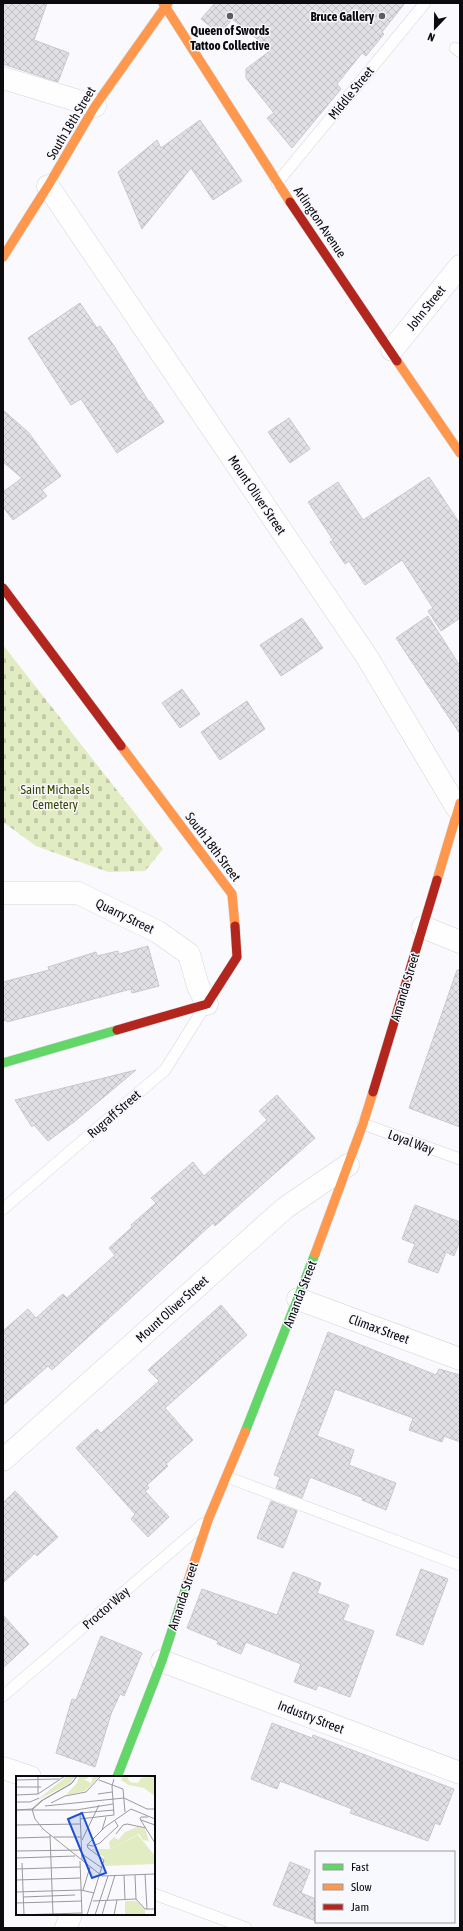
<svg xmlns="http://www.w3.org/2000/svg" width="463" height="1931" font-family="'Asap Condensed',sans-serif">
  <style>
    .cemetery { fill: url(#cemetery-stones) }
    .building { fill: url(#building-cross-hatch); stroke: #c9c9cd }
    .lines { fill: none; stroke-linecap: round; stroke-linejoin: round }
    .lane-casing { stroke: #d5d5d9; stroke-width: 12 }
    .street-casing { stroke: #d5d5d9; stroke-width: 23 }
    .fast-casing { stroke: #d5d5d9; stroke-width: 10 }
    .slow-casing { stroke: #d5d5d9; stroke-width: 10 }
    .jam-casing { stroke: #d5d5d9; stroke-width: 10 }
    .lane { stroke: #fefeff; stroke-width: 11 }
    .street { stroke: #fefeff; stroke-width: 22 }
    .fast { stroke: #63d668; stroke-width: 9 }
    .slow { stroke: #ff974d; stroke-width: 9 }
    .jam { stroke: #b3261e; stroke-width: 9 }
    .poi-dot { fill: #5e5e62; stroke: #f8f8ff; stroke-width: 1.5 }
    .labels { text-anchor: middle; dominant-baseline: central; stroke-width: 3; stroke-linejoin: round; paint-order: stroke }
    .poi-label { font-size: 13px; font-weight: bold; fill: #0b0b0e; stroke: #f8f8ff; text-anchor: end }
    .street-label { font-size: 13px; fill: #0b0b0e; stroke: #f8f8ff }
    .park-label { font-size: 13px; fill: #3c4600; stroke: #f8f8ff }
    .inset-road { fill: none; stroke: #9a9a9e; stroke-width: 1 }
    .view { fill: #1d4ed8; fill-opacity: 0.15; stroke: #1d4ed8; stroke-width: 2 }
    .inset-edge { fill: none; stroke: #0b0b0e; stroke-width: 2 }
  </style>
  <defs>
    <pattern id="cemetery-stones" width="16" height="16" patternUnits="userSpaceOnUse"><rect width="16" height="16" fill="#e2ecc3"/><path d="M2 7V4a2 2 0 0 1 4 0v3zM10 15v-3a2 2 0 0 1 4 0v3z" fill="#c1c9a6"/></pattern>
    <pattern id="building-cross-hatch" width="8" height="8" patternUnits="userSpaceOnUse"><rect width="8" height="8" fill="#e1e1e5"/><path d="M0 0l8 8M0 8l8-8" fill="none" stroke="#c0c0c3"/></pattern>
  </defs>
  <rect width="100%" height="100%" fill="#f9f9fe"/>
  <polygon class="cemetery" points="3,645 163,849 145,871 108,872 36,846 3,822"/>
  <g class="building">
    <polygon points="3,3 47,3 34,40 69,53 58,82 3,64"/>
    <polygon points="212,3 405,3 382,32 384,34 366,56 362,53 337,84 341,89 292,148 267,118 274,113 246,78 246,69 271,50 232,19 220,34 201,19 214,4"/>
    <polygon points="200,120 242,181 213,200 191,168 142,229 118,172 157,140 161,148"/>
    <polygon points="80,303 97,328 100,326 114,346 149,402 150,401 164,422 117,453 81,399 71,405 28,338"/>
    <polygon points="3,410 28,432 61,476 42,490 47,496 13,520 3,507 3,492 22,478 3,462"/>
    <polygon points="289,418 310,449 290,463 268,432"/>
    <polygon points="429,477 460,524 460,618 441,631 428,611 433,608 402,560 365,585 349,561 345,564 330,542 333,540 308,502 338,482 363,520"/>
    <polygon points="428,616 460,666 460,734 396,638"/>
    <polygon points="302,618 323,648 281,676 260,645"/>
    <polygon points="182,689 200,714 180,728 162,703"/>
    <polygon points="247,701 265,729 220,760 201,732"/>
    <polygon points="148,946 159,986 132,993 131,989 7,1022 6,1020 3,1021 3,982 49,970 48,967 96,952 97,956 118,951 119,954"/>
    <polygon points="457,970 460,970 460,1127 409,1108"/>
    <polygon points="136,1070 74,1122 48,1141 34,1125 32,1127 15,1100"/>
    <polygon points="277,1095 315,1138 215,1226 213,1223 52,1370 48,1366 3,1405 3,1331 28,1309 36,1318 63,1294 67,1298 115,1255 109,1248 132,1227 131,1225 156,1203 151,1198 193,1162 204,1176 267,1120 259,1111"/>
    <polygon points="415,1205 460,1222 460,1240 454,1256 446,1252 438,1273 408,1262 415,1244 402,1239"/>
    <polygon points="221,1305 247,1335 165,1408 193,1440 166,1464 168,1466 147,1485 149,1488 145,1491 169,1517 148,1537 131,1519 135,1514 76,1448 97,1429 101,1433 159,1381 148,1370"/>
    <polygon points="328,1332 436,1375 439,1369 460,1375 460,1442 444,1436 442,1442 409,1430 413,1418 335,1389 317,1436 354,1450 349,1465 396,1483 386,1510 362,1500 363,1498 310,1477 302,1498 276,1488 280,1477 274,1475"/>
    <polygon points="15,1491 58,1537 37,1556 35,1553 3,1583 3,1503"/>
    <polygon points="271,1501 297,1511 283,1548 257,1538"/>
    <polygon points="421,1569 448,1579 423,1645 396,1635"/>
    <polygon points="293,1572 321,1583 317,1593 349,1605 343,1620 374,1631 350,1697 318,1685 316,1690 294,1682 301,1664 246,1642 241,1654 217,1644 218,1641 187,1628 202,1589 277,1615"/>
    <polygon points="3,1615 29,1644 3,1668"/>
    <polygon points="101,1636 142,1653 124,1696 120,1694 111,1714 95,1767 56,1753 72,1699 76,1700"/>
    <polygon points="272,1723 312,1738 313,1735 454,1789 440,1825 435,1823 428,1841 350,1813 352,1809 280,1781 277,1789 251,1779"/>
    <polygon points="290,1862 310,1870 301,1893 316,1899 316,1921 273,1905"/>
  </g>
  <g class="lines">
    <g class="lane-casing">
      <g id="lane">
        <polyline points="455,48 460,52"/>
        <polyline points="277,183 425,3"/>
        <polyline points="363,1124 460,1159"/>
        <polyline points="3,1209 165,1070 205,1006"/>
        <polyline points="227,1477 460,1565"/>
        <polyline points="3,1696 203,1524"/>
        <polyline points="154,1894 246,1928"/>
      </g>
    </g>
    <g class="street-casing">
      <g id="street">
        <polyline points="3,78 95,106"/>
        <polyline points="48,186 367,657 457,808"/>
        <polyline points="392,350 460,266"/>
        <polyline points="3,893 78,893 158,932 189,954 198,986 207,1004"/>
        <polyline points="423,927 460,942"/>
        <polyline points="298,1299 460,1359"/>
        <polyline points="3,1460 285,1208 348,1165"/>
        <polyline points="162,1661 460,1773"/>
        <polyline points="3,1768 30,1777"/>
        <polyline points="66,1928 71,1914"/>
      </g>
    </g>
    <g class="fast-casing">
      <g id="fast">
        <polyline points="3,1063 117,1030"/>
        <polyline points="245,1432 315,1254"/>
        <polyline points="117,1777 162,1661 188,1581"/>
      </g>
    </g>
    <g class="slow-casing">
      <g id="slow">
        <polyline points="163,3 290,202"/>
        <polyline points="3,257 48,186 95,106 168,3"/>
        <polyline points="397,361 460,453"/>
        <polyline points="121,746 232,894 235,926"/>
        <polyline points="437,880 460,803"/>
        <polyline points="315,1254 363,1124 373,1092"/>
        <polyline points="188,1581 208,1520 245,1432"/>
      </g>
    </g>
    <g class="jam-casing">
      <g id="jam">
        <polyline points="290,202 397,361"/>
        <polyline points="3,588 121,746"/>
        <polyline points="117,1030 207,1004 237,957 235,926"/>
        <polyline points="373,1092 437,880"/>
      </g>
    </g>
    <use href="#lane" class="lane"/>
    <use href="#street" class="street"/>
    <use href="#fast" class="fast"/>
    <use href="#slow" class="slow"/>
    <use href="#jam" class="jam"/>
  </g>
  <g class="poi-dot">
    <circle cx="230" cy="16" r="4"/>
    <circle cx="382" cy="16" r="4"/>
  </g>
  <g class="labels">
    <g class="poi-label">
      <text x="374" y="16">Bruce Gallery</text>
      <text x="230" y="30" text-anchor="middle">Queen of Swords<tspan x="230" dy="15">Tattoo Collective</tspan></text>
    </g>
    <g class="street-label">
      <text transform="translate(351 93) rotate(-51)">Middle Street</text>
      <text transform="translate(71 123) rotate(-59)">South 18th Street</text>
      <text transform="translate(320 222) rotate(56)">Arlington Avenue</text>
      <text transform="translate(426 308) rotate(-51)">John Street</text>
      <text transform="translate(257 495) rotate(56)">Mount Oliver Street</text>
      <text transform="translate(213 847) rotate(53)">South 18th Street</text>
      <text transform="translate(125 916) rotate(26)">Quarry Street</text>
      <text transform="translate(405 987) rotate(-73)">Amanda Street</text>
      <text transform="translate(114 1114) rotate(-41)">Rugraff Street</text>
      <text transform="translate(411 1142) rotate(20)">Loyal Way</text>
      <text transform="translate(300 1294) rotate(-69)">Amanda Street</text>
      <text transform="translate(172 1309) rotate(-42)">Mount Oliver Street</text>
      <text transform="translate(379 1329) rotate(20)">Climax Street</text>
      <text transform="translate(183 1596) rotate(-72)">Amanda Street</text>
      <text transform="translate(106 1608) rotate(-41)">Proctor Way</text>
      <text transform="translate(311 1717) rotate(21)">Industry Street</text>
    </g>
    <g class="park-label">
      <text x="55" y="789">Saint Michaels<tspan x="55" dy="15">Cemetery</tspan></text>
    </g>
  </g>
  <g transform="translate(16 1776)">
    <rect width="139" height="139" fill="#f9f9fe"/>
    <path d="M51 0H60L54 7 20 25ZM139 0V20L128 12 113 9 105 4 107 1H111L114 6 122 7 125 2ZM121 51 129 53 133 65 127 64 123 58 94 73 93 66 98 61 102 64 109 56Z" fill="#e2ecc3"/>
    <path d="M122 59 139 80V88L88 90V81L75 73H94ZM109 125H121L129 134V139H109Z" fill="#e2ecc3"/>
    <path d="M63 0H72L71 3H67L75 7 77 0H84L69 15 50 19 61 7Z" fill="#e2ecc3"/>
    <path class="inset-road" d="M22 0V18M0 4 43 3M83 4 107 13 109 36M0 11H25M82 18 96 16M0 19 22 18 49 0M108 22 131 33H139M0 26H14L23 22M35 27 49 20 70 16 85 0M29 30 108 22M16 33 19 43 27 53 86 100 139 98M16 33 25 25 56 7 61 0M0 34 16 33M0 34H16L27 24 55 8 61 0M17 34H60L97 28M132 41H125L124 43 139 67M64 43 98 39 96 10 98 3M125 44 139 49M111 48 130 52M0 49 64 48M86 54 90 41M100 58 107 49 111 48M34 59 37 139M38 61H65M0 62 34 61M66 64 83 29M72 69 77 70 84 67 102 50 99 45M0 75 66 74M66 78 86 92M0 82 59 80M66 84 64 37 98 34M64 85 66 139M6 87 8 139M0 93 64 91M129 98 131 133M108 99 109 124M119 99 120 123M0 104 65 102M67 114 74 91M0 116 65 114 78 117M7 121 59 119M120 123 129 133H139M77 125 120 123M91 125 99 99M0 127 66 125M0 139 66 137M71 139 88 84 72 72 71 69 89 51 115 33 139 43M79 139 92 100M86 139 90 125M98 139 101 124"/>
    <path class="view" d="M66 37 90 97 76 102 52 43Z"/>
    <rect width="139" height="139" class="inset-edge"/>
  </g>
  <rect width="463" height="1931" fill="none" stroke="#0b0b0e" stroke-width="8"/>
  <rect x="315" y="1851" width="140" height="72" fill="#f8f8ff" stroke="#99999f"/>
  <rect x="323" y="1864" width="20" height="6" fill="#63d668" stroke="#99999f"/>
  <text x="351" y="1871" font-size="12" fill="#0b0b0e">Fast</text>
  <rect x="323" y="1884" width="20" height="6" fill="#ff974d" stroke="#99999f"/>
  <text x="351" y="1891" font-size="12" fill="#0b0b0e">Slow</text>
  <rect x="323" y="1904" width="20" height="6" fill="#b3261e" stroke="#99999f"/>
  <text x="351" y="1911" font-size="12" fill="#0b0b0e">Jam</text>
  <g transform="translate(435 28) rotate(202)" stroke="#f8f8ff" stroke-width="3" paint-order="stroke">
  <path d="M0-3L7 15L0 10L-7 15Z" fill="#0b0b0e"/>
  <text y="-6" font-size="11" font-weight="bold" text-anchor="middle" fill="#0b0b0e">N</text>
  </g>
</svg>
